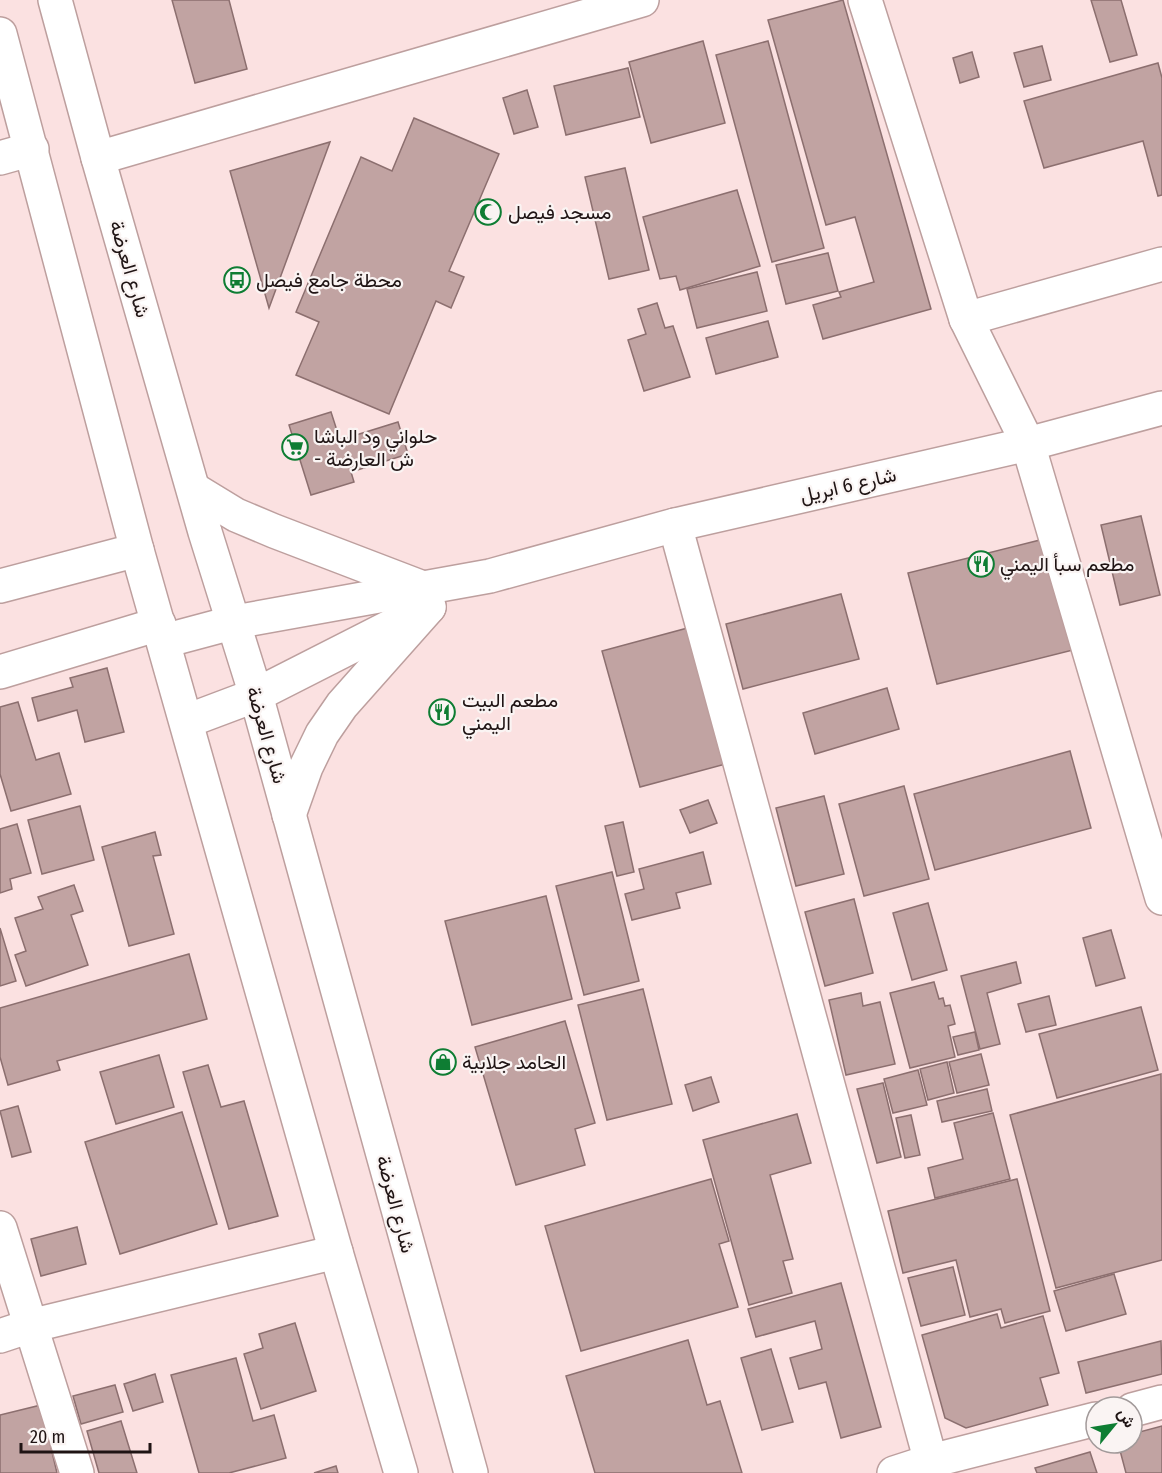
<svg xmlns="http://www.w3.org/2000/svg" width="1162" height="1473" font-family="'Fira Sans Condensed',Vazirmatn,sans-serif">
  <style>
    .building { fill: #c1a3a2; stroke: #8c6f6f; stroke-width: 1.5 }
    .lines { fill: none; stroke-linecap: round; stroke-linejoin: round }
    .minor-casing { stroke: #bd9f9e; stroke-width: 36 }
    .tertiary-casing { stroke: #bd9f9e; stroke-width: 36 }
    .primary-casing { stroke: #bd9f9e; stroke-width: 36 }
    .minor { stroke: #fff; stroke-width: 33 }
    .tertiary { stroke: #fff; stroke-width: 33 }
    .primary { stroke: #fff; stroke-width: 33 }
    .labels { text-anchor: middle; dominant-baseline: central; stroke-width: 4.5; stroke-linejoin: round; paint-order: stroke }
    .poi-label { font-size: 20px; fill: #1f1414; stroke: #faf4f3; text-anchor: start }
    .street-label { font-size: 20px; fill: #1f1414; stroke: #faf4f3 }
  </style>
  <rect width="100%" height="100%" fill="#fbe1e1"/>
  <g class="building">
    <polygon points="172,0 229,0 247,69 195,83"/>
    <polygon points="843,0 931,309 823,339 813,305 841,297 839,292 874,282 855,217 826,225 768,20"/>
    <polygon points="1091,0 1121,0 1137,55 1110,62"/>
    <polygon points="703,41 725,123 651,143 629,62"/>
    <polygon points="768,41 824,248 772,262 716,55"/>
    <polygon points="1042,46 1051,80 1024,87 1014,53"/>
    <polygon points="972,52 979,77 960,83 953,58"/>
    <polygon points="1158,63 1162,78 1162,195 1158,196 1143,141 1044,168 1024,101"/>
    <polygon points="628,68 640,117 566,135 554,86"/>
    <polygon points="527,90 538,127 514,134 503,98"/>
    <polygon points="414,118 499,154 449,271 464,277 451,308 436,301 389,414 296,375 319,322 296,312 361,157 392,171"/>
    <polygon points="330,142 269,308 230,171"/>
    <polygon points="625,168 649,270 609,279 585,177"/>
    <polygon points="737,190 760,266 680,290 676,276 660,279 643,217"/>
    <polygon points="828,253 838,291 786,304 776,265"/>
    <polygon points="757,272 767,311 697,328 687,289"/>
    <polygon points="657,303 665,328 673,326 690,377 644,391 628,340 646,334 638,309"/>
    <polygon points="768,321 778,357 716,374 706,338"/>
    <polygon points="331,412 340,440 398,422 408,454 351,472 354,482 311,495 289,425"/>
    <polygon points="1141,516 1160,595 1120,605 1101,525"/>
    <polygon points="1044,539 1073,650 937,684 908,573"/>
    <polygon points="841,594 859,659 743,689 726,624"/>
    <polygon points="695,626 733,762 640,787 602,651"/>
    <polygon points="107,668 124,732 85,742 77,710 38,721 32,698 73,687 70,678"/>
    <polygon points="887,688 899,729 815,754 803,713"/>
    <polygon points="18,702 36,760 59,753 71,794 11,811 0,774 0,707"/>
    <polygon points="1070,751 1091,828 935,870 914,794"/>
    <polygon points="904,786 929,879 864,896 839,804"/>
    <polygon points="824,796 844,874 796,886 776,808"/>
    <polygon points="708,800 717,823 690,833 680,810"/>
    <polygon points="80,806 94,860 42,874 28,820"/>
    <polygon points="623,822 634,872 617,876 605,826"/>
    <polygon points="17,824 31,873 10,879 12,889 0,893 0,829"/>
    <polygon points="155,832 161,855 153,856 174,934 129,946 102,847"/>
    <polygon points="703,852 711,884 676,893 680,908 632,920 625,894 644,889 639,869"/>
    <polygon points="612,872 639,981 584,995 556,886"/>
    <polygon points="74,885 83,911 71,915 88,965 26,986 15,955 26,951 15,918 43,909 38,897"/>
    <polygon points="546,896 572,999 472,1025 445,921"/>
    <polygon points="854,899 873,973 825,986 805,912"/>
    <polygon points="928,903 947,970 912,980 893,913"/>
    <polygon points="0,928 16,981 0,986"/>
    <polygon points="1111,930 1125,978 1096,986 1083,938"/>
    <polygon points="189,954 207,1019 57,1061 60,1070 8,1085 0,1057 0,1008"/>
    <polygon points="1016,962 1021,983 987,993 1000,1044 980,1049 961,976"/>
    <polygon points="934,982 939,999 943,998 945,1006 950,1005 955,1024 948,1026 955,1057 910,1068 890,993"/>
    <polygon points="643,989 672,1104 607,1120 578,1005"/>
    <polygon points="861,993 863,1006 880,1002 895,1064 846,1075 829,1000"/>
    <polygon points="1049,996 1056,1025 1026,1032 1018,1004"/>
    <polygon points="1141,1007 1158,1070 1057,1098 1039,1034"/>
    <polygon points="565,1021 595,1123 575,1129 585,1165 516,1185 475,1047"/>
    <polygon points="975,1032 979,1050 958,1055 953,1037"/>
    <polygon points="981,1054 989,1085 957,1093 949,1062"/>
    <polygon points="159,1055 174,1107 116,1124 100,1072"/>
    <polygon points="947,1062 954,1093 928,1100 920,1069"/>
    <polygon points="208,1065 221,1107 244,1101 278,1216 229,1229 183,1072"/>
    <polygon points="918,1070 927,1105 893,1113 884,1079"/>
    <polygon points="1161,1074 1162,1260 1056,1288 1010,1115"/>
    <polygon points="711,1077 719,1102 693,1111 685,1085"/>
    <polygon points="883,1083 901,1157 877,1163 857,1089"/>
    <polygon points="987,1089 992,1111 942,1122 937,1101"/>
    <polygon points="18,1106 31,1152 12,1157 0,1111"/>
    <polygon points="182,1112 217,1224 120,1254 85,1142"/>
    <polygon points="993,1113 1010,1179 935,1198 928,1168 963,1159 954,1123"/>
    <polygon points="797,1114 811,1163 770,1175 793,1259 783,1261 792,1293 749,1305 703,1140"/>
    <polygon points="911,1115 920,1155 905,1158 896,1118"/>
    <polygon points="711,1179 729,1241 719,1244 738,1307 581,1351 545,1226"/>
    <polygon points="1017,1179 1050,1311 1005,1323 1001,1309 970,1317 956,1260 903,1273 888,1211"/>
    <polygon points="77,1227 86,1264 41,1276 31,1239"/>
    <polygon points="953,1267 965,1315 921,1326 908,1278"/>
    <polygon points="1114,1274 1126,1314 1066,1331 1054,1291"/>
    <polygon points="841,1283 881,1427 841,1438 826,1382 799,1389 790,1358 822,1349 815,1321 756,1337 748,1309"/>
    <polygon points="997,1314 1001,1328 1043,1316 1059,1373 1040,1378 1048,1405 966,1428 945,1418 922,1335"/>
    <polygon points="295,1323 316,1391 261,1409 244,1354 263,1348 259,1334"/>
    <polygon points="688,1340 707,1405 720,1401 742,1473 595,1473 566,1376"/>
    <polygon points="1161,1341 1162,1374 1086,1393 1078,1362"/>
    <polygon points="771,1349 793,1422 762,1430 741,1358"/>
    <polygon points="236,1358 253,1421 274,1415 286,1458 229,1473 199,1473 171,1375"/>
    <polygon points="155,1374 163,1402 133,1411 124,1384"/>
    <polygon points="115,1385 123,1412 81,1424 73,1396"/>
    <polygon points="41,1405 57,1473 0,1473 0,1415"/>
    <polygon points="121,1421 137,1473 99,1473 87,1431"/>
    <polygon points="1162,1426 1162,1473 1126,1473 1118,1443 1132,1443 1132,1434"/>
    <polygon points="1090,1452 1097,1473 1037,1473 1035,1468"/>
    <polygon points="336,1466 338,1473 314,1473"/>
  </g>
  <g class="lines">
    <g class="minor-casing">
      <g id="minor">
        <polyline points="865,0 966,319 1028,444 1162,898"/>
        <polyline points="0,158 32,149"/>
        <polyline points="98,158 642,0"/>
        <polyline points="966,319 1162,264"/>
        <polyline points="675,525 934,1473"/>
        <polyline points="0,586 137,550"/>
        <polyline points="0,672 159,624"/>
        <polyline points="0,1228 77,1473"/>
        <polyline points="0,1336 30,1326 336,1252"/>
        <polyline points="1132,1410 1162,1402"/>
        <polyline points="894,1473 931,1461 1096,1419"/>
      </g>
    </g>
    <g class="tertiary-casing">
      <g id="tertiary">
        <polyline points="164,641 235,622 490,576 675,525 1028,444 1162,408"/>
        <polyline points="187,721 256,695 429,607"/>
      </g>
    </g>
    <g class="primary-casing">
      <g id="primary">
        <polyline points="55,0 98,158 205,532 256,695 471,1473"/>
        <polyline points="0,34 137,550 336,1252 401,1473"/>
        <polyline points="195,490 236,515 274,531 423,588"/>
        <polyline points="289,815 306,767 322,734 342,705 429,607"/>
      </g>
    </g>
    <use href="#minor" class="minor"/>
    <use href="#tertiary" class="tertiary"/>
    <use href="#primary" class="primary"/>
  </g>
  <defs>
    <g id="mosque-ring" transform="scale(1.35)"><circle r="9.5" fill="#faf4f3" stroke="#0e7d33" stroke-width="1.5"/><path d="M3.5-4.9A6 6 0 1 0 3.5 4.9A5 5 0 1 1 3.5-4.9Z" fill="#0e7d33"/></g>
    <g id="bus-ring" transform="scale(1.35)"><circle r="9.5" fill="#faf4f3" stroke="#0e7d33" stroke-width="1.5"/><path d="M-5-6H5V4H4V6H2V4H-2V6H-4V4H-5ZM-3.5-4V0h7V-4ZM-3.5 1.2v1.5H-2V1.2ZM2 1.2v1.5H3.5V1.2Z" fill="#0e7d33"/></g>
    <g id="supermarket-ring" transform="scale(1.35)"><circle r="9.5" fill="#faf4f3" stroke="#0e7d33" stroke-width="1.5"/><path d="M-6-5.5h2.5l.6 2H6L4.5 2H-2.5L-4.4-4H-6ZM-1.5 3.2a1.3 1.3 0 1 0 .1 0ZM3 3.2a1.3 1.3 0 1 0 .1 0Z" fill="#0e7d33"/></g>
    <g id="restaurant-ring" transform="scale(1.35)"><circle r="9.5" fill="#faf4f3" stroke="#0e7d33" stroke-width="1.5"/><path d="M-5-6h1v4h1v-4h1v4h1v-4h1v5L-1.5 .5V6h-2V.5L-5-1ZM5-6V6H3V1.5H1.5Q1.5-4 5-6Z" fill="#0e7d33"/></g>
    <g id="shop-ring" transform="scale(1.35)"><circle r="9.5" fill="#faf4f3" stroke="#0e7d33" stroke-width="1.5"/><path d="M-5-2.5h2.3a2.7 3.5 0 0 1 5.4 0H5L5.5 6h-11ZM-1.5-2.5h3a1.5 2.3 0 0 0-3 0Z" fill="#0e7d33"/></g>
  </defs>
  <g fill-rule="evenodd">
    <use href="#mosque-ring" x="488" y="212"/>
    <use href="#bus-ring" x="237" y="280"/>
    <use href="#supermarket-ring" x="295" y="447"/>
    <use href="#restaurant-ring" x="981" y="564"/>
    <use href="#restaurant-ring" x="442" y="712"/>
    <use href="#shop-ring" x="443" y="1062"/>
  </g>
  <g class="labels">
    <g class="poi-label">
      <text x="508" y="212">مسجد فيصل</text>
      <text x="256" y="280">محطة جامع فيصل</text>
      <text x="314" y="436">حلواني ود الباشا<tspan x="314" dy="23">- ش العارضة</tspan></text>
      <text x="1000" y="564">مطعم سبأ اليمني</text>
      <text x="462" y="700">مطعم البيت<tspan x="462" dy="23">اليمني</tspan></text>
      <text x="462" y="1062">الحامد جلابية</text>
    </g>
    <g class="street-label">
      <text transform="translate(130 269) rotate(74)">شارع العرضة</text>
      <text transform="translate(848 485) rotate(-13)">شارع 6 ابريل</text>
      <text transform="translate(267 735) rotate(74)">شارع العرضة</text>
      <text transform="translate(396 1204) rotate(75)">شارع العرضة</text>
    </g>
  </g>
  <g transform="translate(1114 1425) rotate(60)"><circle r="28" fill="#faf4f3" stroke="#a29a9a" stroke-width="1.5"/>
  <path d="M0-4.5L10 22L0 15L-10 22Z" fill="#0e7d33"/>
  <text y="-9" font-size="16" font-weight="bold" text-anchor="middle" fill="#1f1414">ش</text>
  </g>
  <path d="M21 1443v9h129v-9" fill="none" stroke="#1f1414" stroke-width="3"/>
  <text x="30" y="1443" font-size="18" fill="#1f1414" stroke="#faf4f3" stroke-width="4.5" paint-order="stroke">20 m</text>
</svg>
